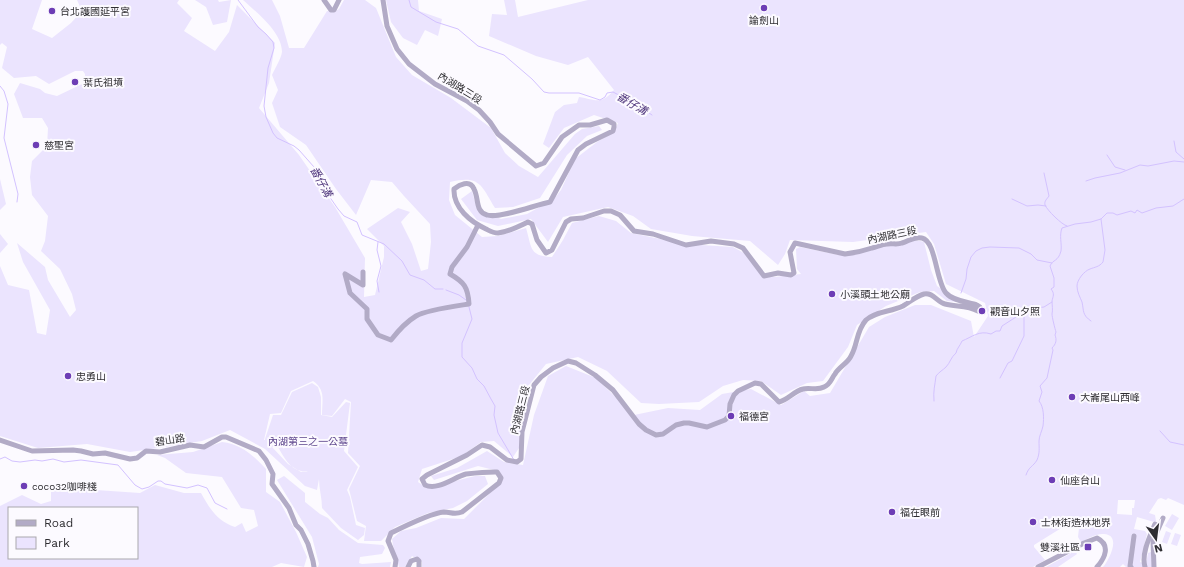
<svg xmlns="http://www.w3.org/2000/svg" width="1184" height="567" font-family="'Work Sans','Noto Sans TC',sans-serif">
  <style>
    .green { fill: #ebe4fe; fill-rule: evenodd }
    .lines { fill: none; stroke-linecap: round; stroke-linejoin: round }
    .stream { stroke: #d3c2ff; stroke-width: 1 }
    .minor { stroke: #b2abc6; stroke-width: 5 }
    .poi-dot { fill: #6d3db5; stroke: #fcfaff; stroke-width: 1.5 }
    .labels { text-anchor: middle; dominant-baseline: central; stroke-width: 4; stroke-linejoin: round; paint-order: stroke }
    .poi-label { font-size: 10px; fill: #2e2d31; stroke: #fcfaff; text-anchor: start }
    .street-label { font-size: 10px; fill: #2e2d31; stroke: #fcfaff }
    .park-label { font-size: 10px; fill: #5d458c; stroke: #fcfaff }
    .water-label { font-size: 11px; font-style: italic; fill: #50377d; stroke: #fcfaff }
  </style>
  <rect width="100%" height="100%" fill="#fcfaff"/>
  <g class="green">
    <path d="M0 0H42L32 29 52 38 71 23 82 11 77 0H179L177 3 192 18 184 31 215 51 229 32 237 5 275 43 269 83 259 108 299 155 335 207 365 258 364 297 375 295 384 257V246L367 229 398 208 410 212 401 222 412 244 421 271 428 269 431 242 430 224 404 196 392 182 371 180 356 215 336 189 306 145 280 127 272 103 278 90 272 75C275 68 281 59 282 52 282 32 256 12 243 0H272L280 16 289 48H304L327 11 334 12 339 9 344 0H365L376 8 396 57 412 75 451 98 491 128 505 153 519 166 538 177 575 134 582 129 599 126 602 130 587 136 567 155 540 198 513 207 495 208C481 185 480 175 450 182L449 200 455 215 482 237 498 236 526 228C532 248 529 256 552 257L563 240 572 223 599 216 616 221 631 233 685 244 733 247 744 253 761 271 774 277 801 274 797 269 796 249 800 247 839 255 884 244C900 250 909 237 924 242L931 270 937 286 957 299V302L947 301 934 291 920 292 886 306 857 325 848 347 823 381 807 383 781 395 761 381 743 380 723 386 699 402 659 404 641 403 607 371 578 357 546 364 529 385 519 448 513 457 494 441 481 442 462 456 422 469 418 482 427 488 475 476H485L488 484 467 501 453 508 428 513 395 527 381 541H364L366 526 357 521 349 489 360 466 348 453 351 402 345 399 332 416 322 415C322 400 326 390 313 381L291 391 281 413 270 414 264 440H265V439L273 415H281L292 392 312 383 318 387 321 397V415L332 417 346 402 350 403 344 451 358 467 347 490 350 497 356 525 365 528 364 535 358 540 341 528 322 508C322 498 319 489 319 479L317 490 305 486 265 449 230 430 202 441 165 447 130 452 87 444 38 448 0 436V266L8 285 29 290 37 333 46 335 50 310 23 262 17 243 45 267 48 280 70 317 76 310 72 294 60 269 41 251 45 241 48 216 32 195 30 177 32 161 47 146 48 128 42 118H23L14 94 20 83 40 89 45 93 57 96 82 84 85 81V74L83 71H75L49 84 36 76 14 78 2 68 7 47 2 43 0 45ZM272 447H278C283 456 290 469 301 471 303 472 306 471 308 472H301L288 464Z"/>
    <polygon points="195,0 218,0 219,2 231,0 227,22 213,25 206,7"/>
    <polygon points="386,0 418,0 419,11 442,19 438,36 425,30 417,45 403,38 391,22"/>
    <path d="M504 0H515L518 17 588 0H1184V505L1168 498 1166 500 1161 498 1158 499 1149 513 1155 515 1156 521 1154 522 1137 517 1134 529 1145 531 1147 534 1140 562 1146 564 1148 553 1151 552 1152 567H1126L1123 564 1120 567H1103C1109 560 1122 535 1104 534 1096 533 1088 539 1081 542L1078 537 1079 528 1073 522H1071L1034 545V547L1045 560 1033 567H422V562L412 556 405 567H399L394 551 392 539 401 531 416 528 441 518 464 519 502 481 498 471 478 466 434 480 431 476 457 468 487 451 504 462 523 465 534 415 548 376 566 366 596 378 634 415 668 408 700 410 722 394 751 389 781 405 804 391 810 396 830 393 869 327 885 317 915 305H931L971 321 974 337 988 316 985 303 946 284 934 244 926 232 853 242 790 240 785 254 778 265 750 241 692 236 651 229 633 216 608 207 563 217 548 242 531 219 498 226 477 220 461 199 472 191 477 209 501 219 527 214 554 199 561 190 575 159 597 142 614 132 618 123 594 115 564 128 549 148 543 144 555 112 564 105 577 103 579 97C597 100 601 105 614 90L588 57 568 65 536 56 489 36 492 14 507 15ZM1118 500H1135L1134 508H1132V515L1117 514Z"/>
    <polygon points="0,179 6,204 0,210"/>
    <polygon points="0,234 8,244 0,253"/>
    <path d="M222 442C241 444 253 455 266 469V492L280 502 296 532 307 557 304 567 281 563 272 567H0V506L22 495 41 504 51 501V485L78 483 96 490 140 493 155 485 184 493H201C210 509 217 521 235 527L242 523 246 532 258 526 254 510 241 508 222 477 186 473 165 458 157 455 193 452ZM9 508H137V558H9Z"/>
    <polygon points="284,476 305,493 305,502 320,514 328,518 339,530 358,543 383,545 385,548 382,554 360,557 359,563 362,564 391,562 390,567 318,567 319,564 312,537 277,480"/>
    <polygon points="1172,514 1179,518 1172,530 1165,526"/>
    <polygon points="1166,531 1171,533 1167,544 1162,542"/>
    <polygon points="1175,533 1181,535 1177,546 1171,544"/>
    <polygon points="1075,551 1077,554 1058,567 1046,567"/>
  </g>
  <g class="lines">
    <g class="stream">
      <polyline points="238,0 258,27 266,34 273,42 274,48 268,68 264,106 266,117 273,133 277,138 294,146 299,150 314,167 320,183 338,209 344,216 357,222 362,235 384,244 402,261 410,275 424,280 435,289 443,289"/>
      <polyline points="409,0 411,7 436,22 458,29 478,46 504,55 532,79 544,92 549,93 579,93 600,100 605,97 607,93 613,92 636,104 652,115"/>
      <polyline points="0,86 4,91 8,104 4,138 18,194 17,202"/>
      <polyline points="1174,141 1176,152 1184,159"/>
      <polyline points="1107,155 1115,167 1125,170"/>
      <path d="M1044 173 1049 196C1047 199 1044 201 1045 205 1047 210 1062 225 1067 226"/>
      <polyline points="1086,181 1095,178 1120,173 1140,165 1148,166 1174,161 1184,162"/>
      <polyline points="1012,199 1027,206 1038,205 1046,206"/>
      <polyline points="378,242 377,250 381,266 377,281 379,292"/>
      <polyline points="446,290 459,295 466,300"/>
      <polyline points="961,293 966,279 967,269 971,257 976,251 982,248 990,247 1019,248 1031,254 1037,260 1052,263"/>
      <polyline points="469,307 472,319 462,343 462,357 472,368 477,379 484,386 491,399 495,406 494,415 498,433 514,460"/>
      <path d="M1091 321C1082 315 1084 311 1082 302 1080 297 1077 292 1077 286 1077 280 1084 271 1090 269 1095 267 1099 267 1103 262L1105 250 1101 219"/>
      <polyline points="1000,378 1008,363 1012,361 1024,336 1024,309"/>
      <path d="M934 401C933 391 935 385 936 376 939 372 943 370 946 367 950 363 951 357 956 353 957 348 960 346 962 341 972 337 979 330 991 334L996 331H1000L1002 326 1016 317V314L1021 309 1033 305 1036 308 1044 307 1052 302"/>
      <polyline points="1160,431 1170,442 1184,445"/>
      <polyline points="0,459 5,457 12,461 20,462 35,460 42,461 53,459 64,462 81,460 118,465 135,485 142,489 149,487 158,481 161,481 165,484 187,488 198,485 207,488 215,503 227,509"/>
      <path d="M1026 475C1029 466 1033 467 1037 460 1040 453 1039 448 1039 441 1039 436 1042 431 1043 426 1044 418 1044 407 1039 401L1042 392 1040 386 1047 378 1053 350 1052 348C1056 344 1057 340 1055 335L1056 332C1055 329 1052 317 1052 314 1053 310 1052 305 1052 301 1053 296 1055 294 1051 289L1054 287V278L1050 266C1053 259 1058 262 1061 251 1062 243 1059 236 1062 228L1075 224 1091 222 1101 219 1107 213H1113L1117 215 1131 211 1135 213 1137 210 1142 213 1156 208 1173 206 1184 199"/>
    </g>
    <g class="minor">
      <polyline points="324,0 331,10 334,10 339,0"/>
      <path d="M383 0 387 26 397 49 409 64 435 84 467 101 479 110 490 122 498 134 536 166 544 163 562 137 579 125H590L607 120 614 124V127L613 131 586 144 578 150 550 202C535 205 499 219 487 215 475 212 479 198 474 189 470 179 459 185 454 189 453 208 471 222 486 229 490 231 493 233 498 233 508 232 518 227 528 222L532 224 537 240 546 253 552 250 566 222 571 219 583 218 604 211H611L620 215 634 231 653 234 686 245 711 241 734 244 743 248 764 276 778 273 791 275 794 273 790 252 795 243 845 254C854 253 863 251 872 248 877 247 882 244 887 244 892 243 897 245 902 243 909 241 914 236 922 238 936 241 936 282 946 293 953 301 968 302 977 305L980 307V310L978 311C967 305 956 307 945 304 937 302 933 292 924 294 916 296 910 302 903 306 891 312 876 311 866 320 856 331 858 344 851 356 848 363 839 367 835 374 831 379 831 384 824 387 817 391 810 387 803 389 794 391 788 400 779 402L761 384 755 383 738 391 734 395 730 404 729 416 725 420 707 427 689 423H684L676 425 663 434 656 435 646 430 639 424 613 390 595 375 576 363 568 361 553 368 541 377 534 385 522 432 521 459 517 462 507 460 490 447 482 445 467 455 427 475 422 479 425 485C438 491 454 477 466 474 475 473 486 472 495 472H497L501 478 499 483 462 512C454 515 451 512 444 512 431 513 403 527 391 533L388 541 396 560 395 567"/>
      <path d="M363 272V285L345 274 350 293 367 309V319L378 335 391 340C398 331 406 322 416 316 426 310 456 306 469 304 468 287 464 282 450 274L452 267 467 247 478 225"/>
      <polyline points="0,440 32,451 73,450 81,451 93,454 105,453 130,459 137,458 146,451 160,452 190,445 204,447 222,437 226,437 259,451 266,460 273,474 272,484 289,508 296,525 301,530 308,544 313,561 314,567"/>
      <polyline points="408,567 411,561 417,559 419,561 419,567"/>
      <path d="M1038 567 1084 543 1097 538C1111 545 1105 558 1097 567"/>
      <polyline points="1131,567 1130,566 1134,536"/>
      <path d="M1145 567C1141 554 1150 536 1155 524"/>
      <polyline points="1154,567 1153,541 1163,518"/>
    </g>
  </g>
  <g class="poi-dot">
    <circle cx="764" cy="8" r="4"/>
    <circle cx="52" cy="11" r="4"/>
    <circle cx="75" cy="82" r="4"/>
    <circle cx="36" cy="145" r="4"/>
    <circle cx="832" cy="294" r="4"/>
    <circle cx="982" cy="311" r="4"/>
    <circle cx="68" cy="376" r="4"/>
    <circle cx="1072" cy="397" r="4"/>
    <circle cx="731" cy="416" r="4"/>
    <circle cx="1052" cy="480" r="4"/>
    <circle cx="24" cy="486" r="4"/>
    <circle cx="892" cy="512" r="4"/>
    <circle cx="1033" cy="522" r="4"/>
    <rect x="1084" y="543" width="8" height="8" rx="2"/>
  </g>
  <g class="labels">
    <g class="poi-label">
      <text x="60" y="11">台北護國延平宮</text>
      <text x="764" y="20" text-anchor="middle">論劍山</text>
      <text x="83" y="82">葉氏祖墳</text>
      <text x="44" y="145">慈聖宮</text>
      <text x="840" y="294">小溪頭土地公廟</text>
      <text x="990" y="311">觀音山夕照</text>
      <text x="76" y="376">忠勇山</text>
      <text x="1080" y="397">大崙尾山西峰</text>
      <text x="739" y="416">福德宮</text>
      <text x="1060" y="480">仙座台山</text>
      <text x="32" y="486">coco32咖啡棧</text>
      <text x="900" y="512">福在眼前</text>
      <text x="1041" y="522">士林街造林地界</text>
      <text x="1080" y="547" text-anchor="end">雙溪社區</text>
    </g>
    <g class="street-label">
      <text transform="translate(460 88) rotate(32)">內湖路三段</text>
      <text transform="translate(892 235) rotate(-12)">內湖路三段</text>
      <text transform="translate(520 410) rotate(-76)">內湖路三段</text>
      <text transform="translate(170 440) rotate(-9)">碧山路</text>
    </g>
    <g class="park-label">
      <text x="308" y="441">內湖第三之一公墓</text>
    </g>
    <g class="water-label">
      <text transform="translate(632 104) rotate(31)">番仔溝</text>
      <text transform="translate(321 182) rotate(61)">番仔溝</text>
    </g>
  </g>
  <rect x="8" y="507" width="130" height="52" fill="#fcfaff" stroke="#aaa8ad"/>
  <rect x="16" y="520" width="20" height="6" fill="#b2abc6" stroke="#aaa8ad"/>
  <text x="44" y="527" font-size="12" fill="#2e2d31">Road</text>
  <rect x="16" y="537" width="20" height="12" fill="#ebe4fe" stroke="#aaa8ad"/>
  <text x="44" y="547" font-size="12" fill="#2e2d31">Park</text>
  <g transform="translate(1156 539) rotate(166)" stroke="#fcfaff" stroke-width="3" paint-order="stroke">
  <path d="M0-3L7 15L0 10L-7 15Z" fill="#2e2d31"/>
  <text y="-6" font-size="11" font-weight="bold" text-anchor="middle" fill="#2e2d31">N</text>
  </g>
</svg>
